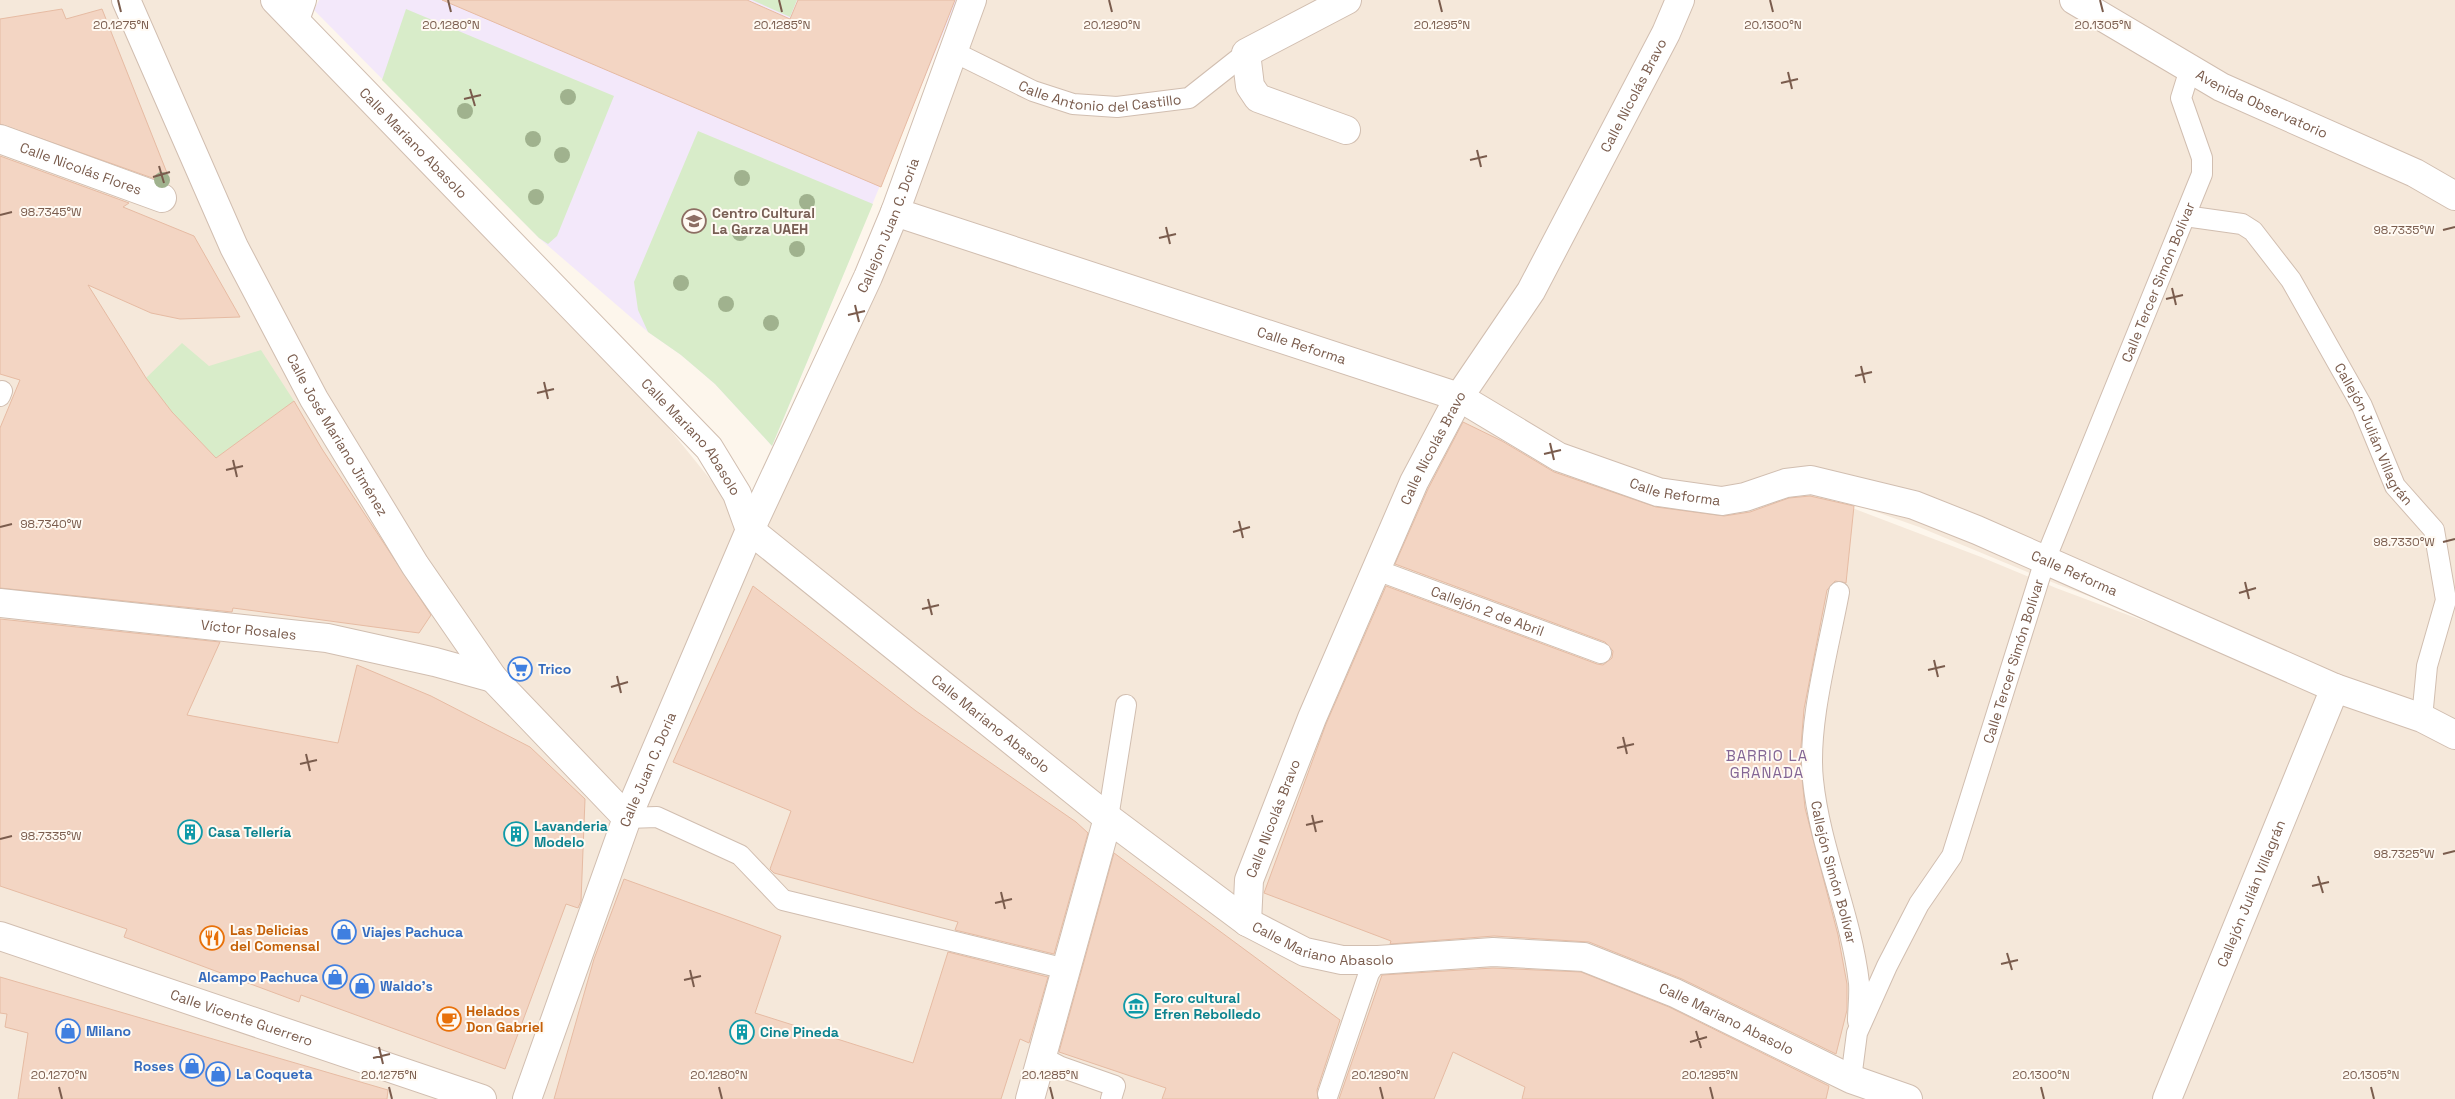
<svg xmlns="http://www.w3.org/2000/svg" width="2455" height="1099" font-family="'Space Grotesk',sans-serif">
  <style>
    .residential { fill: #f5e8da }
    .education { fill: #f3e8fa }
    .green { fill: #d8ecc9 }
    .building { fill: #f3d5c3; stroke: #e6bba3 }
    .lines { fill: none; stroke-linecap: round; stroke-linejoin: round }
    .service-casing { stroke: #d1beb0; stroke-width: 22 }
    .pedestrian-casing { stroke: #d1beb0; stroke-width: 30 }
    .minor-casing { stroke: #d1beb0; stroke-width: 30 }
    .tertiary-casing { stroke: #d1beb0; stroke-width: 30 }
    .service { stroke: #fff; stroke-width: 20 }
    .pedestrian { stroke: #fff; stroke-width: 28 }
    .minor { stroke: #fff; stroke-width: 28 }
    .tertiary { stroke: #fff; stroke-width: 28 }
    .tree { fill: #a0b28e }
    .ticks { fill: none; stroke: #7a5c4d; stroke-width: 2 }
    .labels { text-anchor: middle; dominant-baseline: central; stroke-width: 4; stroke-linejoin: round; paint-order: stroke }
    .street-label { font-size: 14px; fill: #7a5c4d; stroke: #fffaf3 }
    .education-label { font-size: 14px; font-weight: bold; fill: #785e54; stroke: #fffaf3; text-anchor: start }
    .shop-label { font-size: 14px; font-weight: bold; fill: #366cbe; stroke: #fffaf3; text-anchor: start }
    .culture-label { font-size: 14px; font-weight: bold; fill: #0d838f; stroke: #fffaf3; text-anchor: start }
    .food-label { font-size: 14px; font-weight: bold; fill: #c56008; stroke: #fffaf3; text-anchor: start }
    .neighbourhood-label { font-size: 15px; letter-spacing: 1px; fill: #846695; stroke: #fffaf3 }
    .ticks-label { font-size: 12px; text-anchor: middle; fill: #7a5c4d; stroke: #fffaf3; stroke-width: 4; stroke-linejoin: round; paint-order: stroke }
  </style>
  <rect width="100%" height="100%" fill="#fdf6ec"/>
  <g class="residential">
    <polygon points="0,0 267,0 646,400 774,558 1221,893 1298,936 1367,955 1599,966 1369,953 1298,935 1223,892 754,531 901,205 1466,415 1552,476 1603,495 1698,512 1805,490 1981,557 2056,588 2455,737 2455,1099 0,1099"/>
    <polygon points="978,0 2455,0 2455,732 2059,585 1919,527 1806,487 1699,508 1606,493 1554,473 1466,413 901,204"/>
  </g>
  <polygon class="education" points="319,0 957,0 772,446 715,384 681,355 648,332 539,238 314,10"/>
  <g class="green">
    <polygon points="752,0 797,0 790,17"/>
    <polygon points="406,9 614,96 557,236 548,244 539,238 382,80"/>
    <polygon points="698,131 873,204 772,446 715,384 681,355 648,332 638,310 634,282"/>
    <polygon points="182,343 209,366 261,350 294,401 216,458 172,412 146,378"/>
  </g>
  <g class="building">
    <polygon points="442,0 747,0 790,19 798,0 955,0 881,187"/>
    <polygon points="62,9 66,19 102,9 167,173 158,180 0,124 0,19"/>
    <polygon points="0,156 129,203 123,207 194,236 240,317 180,319 151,313 88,285 146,378 172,412 216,458 294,401 322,449 431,615 419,633 233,608 232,612 0,588 0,428 20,380 0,374"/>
    <polygon points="1463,422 1502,441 1554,472 1656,507 1724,516 1750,512 1789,498 1810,496 1854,506 1846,583 1835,581 1827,590 1804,709 1800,758 1805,808 1838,935 1847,984 1847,1010 1836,1054 1682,979 1589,942 1494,936 1390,944 1391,941 1264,893 1326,724 1386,586 1597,664 1603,665 1612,658 1613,651 1605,642 1395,564 1428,489"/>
    <polygon points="753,586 916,711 1076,822 1088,833 1054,954 955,930 958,922 774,873 770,869 791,811 673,762"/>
    <polygon points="0,619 220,642 187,715 338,743 357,665 431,696 530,747 585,799 581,901 578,908 566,904 505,1069 301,995 299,1002 124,937 127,929 0,886"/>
    <polygon points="1114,853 1340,1020 1317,1090 1318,1099 1162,1099 1166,1088 1059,1052"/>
    <polygon points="624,879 781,936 755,1013 913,1063 948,952 1048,977 1029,1043 1020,1039 1001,1099 554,1099 594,959"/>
    <polygon points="1493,968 1581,972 1669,1007 1829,1086 1826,1099 1522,1099 1525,1087 1453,1052 1434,1099 1339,1099 1382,975"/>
    <polygon points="0,977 388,1090 387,1099 18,1099 28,1033 5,1027 7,1014 0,1013"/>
  </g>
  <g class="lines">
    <g class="service-casing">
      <g id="service">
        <path id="s1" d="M954 52 1033 91 1073 104 1117 107 1189 98 1246 53"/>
        <path id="s2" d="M2185 216 2242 224 2253 231 2291 280 2362 406 2395 486 2434 530 2446 600 2427 666 2422 718"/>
        <polyline points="0,396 2,391"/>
        <path id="s3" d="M1374 569 1601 653"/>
        <path id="s4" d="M1839 592C1829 647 1807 725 1813 780 1820 849 1851 914 1859 983 1860 995 1858 1009 1858 1021"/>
        <polyline points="627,818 657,817 740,855 783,900 1066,969"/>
        <polyline points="1108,818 1126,705"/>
        <polyline points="1042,1057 1061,1067 1115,1086 1111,1099"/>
        <path id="s5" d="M1851 1079 1857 1033 1887 966 1919 904 1952 856 2045 560 2202 174V158L2181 98 2190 69"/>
        <polyline points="1328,1094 1369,973 1378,960"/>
      </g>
    </g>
    <g class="pedestrian-casing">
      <g id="pedestrian">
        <path id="s6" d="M0 139 162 198"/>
      </g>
    </g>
    <g class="minor-casing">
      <g id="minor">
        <path id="s7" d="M126 0 234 247 314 399 415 565 493 678 627 818"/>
        <path id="s8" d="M2074 0 2221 87 2415 173 2455 196"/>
        <polyline points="295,20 302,0"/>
        <polyline points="1346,130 1258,98 1250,86 1246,53 1347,0"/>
        <path id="s9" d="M895 212 1459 397 1559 457 1658 492 1722 501 1745 497 1786 483 1811 480 1914 505 1977 530 2335 688 2422 718 2455 735"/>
        <path id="s10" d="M750 530 1108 818 1247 922 1305 952 1342 960H1378L1493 952 1584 957 1675 993 1851 1079 1908 1099"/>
        <path id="s11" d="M0 603 327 638 435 662 493 678"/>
        <path id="s12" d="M1247 922 1249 880 1312 718 1414 482 1459 397 1531 291 1666 33 1680 0"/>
        <path id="s13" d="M527 1099 627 818 750 530 868 277 895 212 972 0"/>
        <polyline points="1030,1099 1108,818"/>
        <path id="s14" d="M2167 1099 2335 688"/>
      </g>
    </g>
    <g class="tertiary-casing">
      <g id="tertiary">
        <path id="s15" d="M275 0 709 448 737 494 750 530"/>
        <path id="s16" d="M0 936 482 1099"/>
      </g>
    </g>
    <use href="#service" class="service"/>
    <use href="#pedestrian" class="pedestrian"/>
    <use href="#minor" class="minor"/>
    <use href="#tertiary" class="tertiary"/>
  </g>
  <g class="tree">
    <circle cx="568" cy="97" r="8"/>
    <circle cx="465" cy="111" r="8"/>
    <circle cx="533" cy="139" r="8"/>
    <circle cx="562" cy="155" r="8"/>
    <circle cx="742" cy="178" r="8"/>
    <circle cx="162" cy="180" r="8"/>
    <circle cx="536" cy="197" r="8"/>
    <circle cx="807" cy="202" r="8"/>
    <circle cx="740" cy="233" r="8"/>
    <circle cx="797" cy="249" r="8"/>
    <circle cx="681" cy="283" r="8"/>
    <circle cx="726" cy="304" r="8"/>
    <circle cx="771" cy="323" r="8"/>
  </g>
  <path class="ticks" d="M118 0 121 12M448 0 451 12M779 0 782 12M1109 0 1112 12M1439 0 1442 12M1770 0 1773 12M2100 0 2103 12M1788 72 1792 89M1781 83 1798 79M470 89 475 106M464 99 481 95M1477 150 1481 167M1470 160 1487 156M159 166 164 183M153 177 170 172M0 215 12 212M1166 227 1170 244M2443 230 2455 227M1159 238 1176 234M2172 288 2176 305M2166 299 2183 295M855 305 859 322M848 315 865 311M1861 366 1865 383M1855 376 1872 372M544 382 548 399M537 393 554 389M1550 443 1554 460M1544 454 1561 450M233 460 237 477M226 470 243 466M1239 521 1243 538M0 527 12 524M1233 532 1250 527M2443 542 2455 539M2245 582 2249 599M2239 593 2256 588M928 599 932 615M922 609 939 605M1934 660 1938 677M1928 670 1945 666M617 676 621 693M611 687 628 682M1623 737 1627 754M1617 748 1634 744M306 754 310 771M300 764 317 760M1312 815 1316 832M1306 825 1323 821M0 839 12 836M2443 854 2455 851M2318 876 2323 893M2312 886 2329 882M1001 892 1005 909M995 903 1012 899M2007 953 2012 970M2001 964 2018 960M690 970 694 987M684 980 701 976M1696 1031 1701 1048M1690 1042 1707 1037M379 1047 383 1064M373 1058 390 1054M59 1087 62 1099M389 1087 392 1099M719 1087 722 1099M1050 1087 1053 1099M1380 1087 1383 1099M1710 1087 1713 1099M2041 1087 2044 1099M2371 1087 2374 1099"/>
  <defs>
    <g id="university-ring" transform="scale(1.25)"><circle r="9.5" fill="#fffaf3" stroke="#8d6e63" stroke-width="1.5"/><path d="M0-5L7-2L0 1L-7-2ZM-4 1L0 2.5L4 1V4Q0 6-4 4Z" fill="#8d6e63"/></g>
    <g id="supermarket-ring" transform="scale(1.25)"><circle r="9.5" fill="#fffaf3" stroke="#3f7fe0" stroke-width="1.5"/><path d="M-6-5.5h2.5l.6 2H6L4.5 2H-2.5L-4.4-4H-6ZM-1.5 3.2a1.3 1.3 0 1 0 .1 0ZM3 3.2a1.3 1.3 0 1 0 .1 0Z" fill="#3f7fe0"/></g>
    <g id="building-ring" transform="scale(1.25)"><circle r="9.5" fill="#fffaf3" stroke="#0f9aa8" stroke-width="1.5"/><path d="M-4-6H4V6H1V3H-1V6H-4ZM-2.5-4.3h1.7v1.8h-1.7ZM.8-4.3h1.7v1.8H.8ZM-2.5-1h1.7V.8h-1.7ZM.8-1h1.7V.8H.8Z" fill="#0f9aa8"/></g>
    <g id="shop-ring" transform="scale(1.25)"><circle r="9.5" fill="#fffaf3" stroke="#3f7fe0" stroke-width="1.5"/><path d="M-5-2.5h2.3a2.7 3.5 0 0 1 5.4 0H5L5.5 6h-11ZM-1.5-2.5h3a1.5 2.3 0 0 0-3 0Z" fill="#3f7fe0"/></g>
    <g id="restaurant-ring" transform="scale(1.25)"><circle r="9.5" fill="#fffaf3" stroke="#e8710a" stroke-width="1.5"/><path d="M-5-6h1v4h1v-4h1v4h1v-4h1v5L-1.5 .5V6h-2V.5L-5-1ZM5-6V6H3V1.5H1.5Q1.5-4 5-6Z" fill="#e8710a"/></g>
    <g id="museum-ring" transform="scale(1.25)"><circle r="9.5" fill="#fffaf3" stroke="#0f9aa8" stroke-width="1.5"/><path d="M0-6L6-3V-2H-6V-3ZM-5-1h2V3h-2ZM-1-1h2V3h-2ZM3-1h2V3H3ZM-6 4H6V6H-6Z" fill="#0f9aa8"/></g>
    <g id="cafe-ring" transform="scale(1.25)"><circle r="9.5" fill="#fffaf3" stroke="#e8710a" stroke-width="1.5"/><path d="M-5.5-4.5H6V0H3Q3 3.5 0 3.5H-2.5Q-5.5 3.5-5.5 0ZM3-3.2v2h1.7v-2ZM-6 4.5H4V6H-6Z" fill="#e8710a"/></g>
  </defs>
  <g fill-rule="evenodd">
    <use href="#university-ring" x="694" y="221"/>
    <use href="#supermarket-ring" x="520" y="669"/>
    <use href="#building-ring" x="190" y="832"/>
    <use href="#building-ring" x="516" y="834"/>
    <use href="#shop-ring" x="344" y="932"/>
    <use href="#restaurant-ring" x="212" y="938"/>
    <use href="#shop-ring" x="335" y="977"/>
    <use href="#shop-ring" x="362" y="986"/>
    <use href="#museum-ring" x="1136" y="1006"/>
    <use href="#cafe-ring" x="449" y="1019"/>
    <use href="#shop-ring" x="68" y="1031"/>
    <use href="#building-ring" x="742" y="1032"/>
    <use href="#shop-ring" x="192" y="1066"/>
    <use href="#shop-ring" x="218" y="1074"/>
  </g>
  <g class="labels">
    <g class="street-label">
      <text stroke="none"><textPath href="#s1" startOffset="156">Calle Antonio del Castillo</textPath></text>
      <text stroke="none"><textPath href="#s12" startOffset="918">Calle Nicolás Bravo</textPath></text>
      <text stroke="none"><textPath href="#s8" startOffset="215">Avenida Observatorio</textPath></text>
      <text stroke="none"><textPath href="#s15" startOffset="199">Calle Mariano Abasolo</textPath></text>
      <text stroke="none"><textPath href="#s6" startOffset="86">Calle Nicolás Flores</textPath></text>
      <text stroke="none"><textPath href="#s13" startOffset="946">Callejon Juan C. Doria</textPath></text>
      <text stroke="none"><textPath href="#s5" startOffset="858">Calle Tercer Simón Bolívar</textPath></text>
      <text stroke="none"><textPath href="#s9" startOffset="428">Calle Reforma</textPath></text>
      <text stroke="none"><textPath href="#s2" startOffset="308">Callejón Julián Villagrán</textPath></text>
      <text stroke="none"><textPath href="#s7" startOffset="484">Calle José Mariano Jiménez</textPath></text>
      <text stroke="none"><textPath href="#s15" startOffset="604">Calle Mariano Abasolo</textPath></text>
      <text stroke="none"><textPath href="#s12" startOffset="512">Calle Nicolás Bravo</textPath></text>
      <text stroke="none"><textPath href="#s9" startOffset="832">Calle Reforma</textPath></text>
      <text stroke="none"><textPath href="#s9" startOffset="1252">Calle Reforma</textPath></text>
      <text stroke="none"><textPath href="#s3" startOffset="121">Callejón 2 de Abril</textPath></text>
      <text stroke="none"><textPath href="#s11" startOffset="250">Víctor Rosales</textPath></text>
      <text stroke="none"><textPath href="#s5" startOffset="452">Calle Tercer Simón Bolívar</textPath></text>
      <text stroke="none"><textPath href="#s10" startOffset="309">Calle Mariano Abasolo</textPath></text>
      <text stroke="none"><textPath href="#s13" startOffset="351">Calle Juan C. Doria</textPath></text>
      <text stroke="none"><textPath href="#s12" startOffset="108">Calle Nicolás Bravo</textPath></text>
      <text stroke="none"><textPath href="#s4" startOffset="285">Callejón Simón Bolívar</textPath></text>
      <text stroke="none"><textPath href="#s14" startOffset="222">Callejón Julián Villagrán</textPath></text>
      <text stroke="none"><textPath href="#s10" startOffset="714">Calle Mariano Abasolo</textPath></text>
      <text stroke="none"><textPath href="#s16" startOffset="255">Calle Vicente Guerrero</textPath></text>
      <text stroke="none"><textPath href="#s10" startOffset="1134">Calle Mariano Abasolo</textPath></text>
    </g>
    <g class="education-label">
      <text x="712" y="213">Centro Cultural<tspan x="712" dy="16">La Garza UAEH</tspan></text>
    </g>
    <g class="shop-label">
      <text x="538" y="669">Trico</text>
      <text x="362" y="932">Viajes Pachuca</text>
      <text x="318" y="977" text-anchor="end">Alcampo Pachuca</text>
      <text x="380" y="986">Waldo's</text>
      <text x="86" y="1031">Milano</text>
      <text x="174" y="1066" text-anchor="end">Roses</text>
      <text x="236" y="1074">La Coqueta</text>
    </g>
    <g class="culture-label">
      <text x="534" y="826">Lavanderia<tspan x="534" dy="16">Modelo</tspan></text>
      <text x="208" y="832">Casa Tellería</text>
      <text x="1154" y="998">Foro cultural<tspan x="1154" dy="16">Efren Rebolledo</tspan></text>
      <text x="760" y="1032">Cine Pineda</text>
    </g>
    <g class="food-label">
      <text x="230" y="930">Las Delicias<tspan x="230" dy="16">del Comensal</tspan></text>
      <text x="466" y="1011">Helados<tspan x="466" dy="16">Don Gabriel</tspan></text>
    </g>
    <g class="neighbourhood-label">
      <text x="1767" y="755">BARRIO LA<tspan x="1767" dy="17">GRANADA</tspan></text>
    </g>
  </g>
  <g class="ticks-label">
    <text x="121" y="29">20.1275°N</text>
    <text x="451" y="29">20.1280°N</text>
    <text x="782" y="29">20.1285°N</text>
    <text x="1112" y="29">20.1290°N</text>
    <text x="1442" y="29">20.1295°N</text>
    <text x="2103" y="29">20.1305°N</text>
    <text x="1773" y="29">20.1300°N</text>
    <text x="51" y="216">98.7345°W</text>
    <text x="2404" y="234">98.7335°W</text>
    <text x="51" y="528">98.7340°W</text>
    <text x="2404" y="546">98.7330°W</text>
    <text x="51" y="840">98.7335°W</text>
    <text x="2404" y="858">98.7325°W</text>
    <text x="59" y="1079">20.1270°N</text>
    <text x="389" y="1079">20.1275°N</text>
    <text x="719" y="1079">20.1280°N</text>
    <text x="1050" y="1079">20.1285°N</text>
    <text x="1380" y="1079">20.1290°N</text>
    <text x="1710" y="1079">20.1295°N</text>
    <text x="2041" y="1079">20.1300°N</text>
    <text x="2371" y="1079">20.1305°N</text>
  </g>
</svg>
